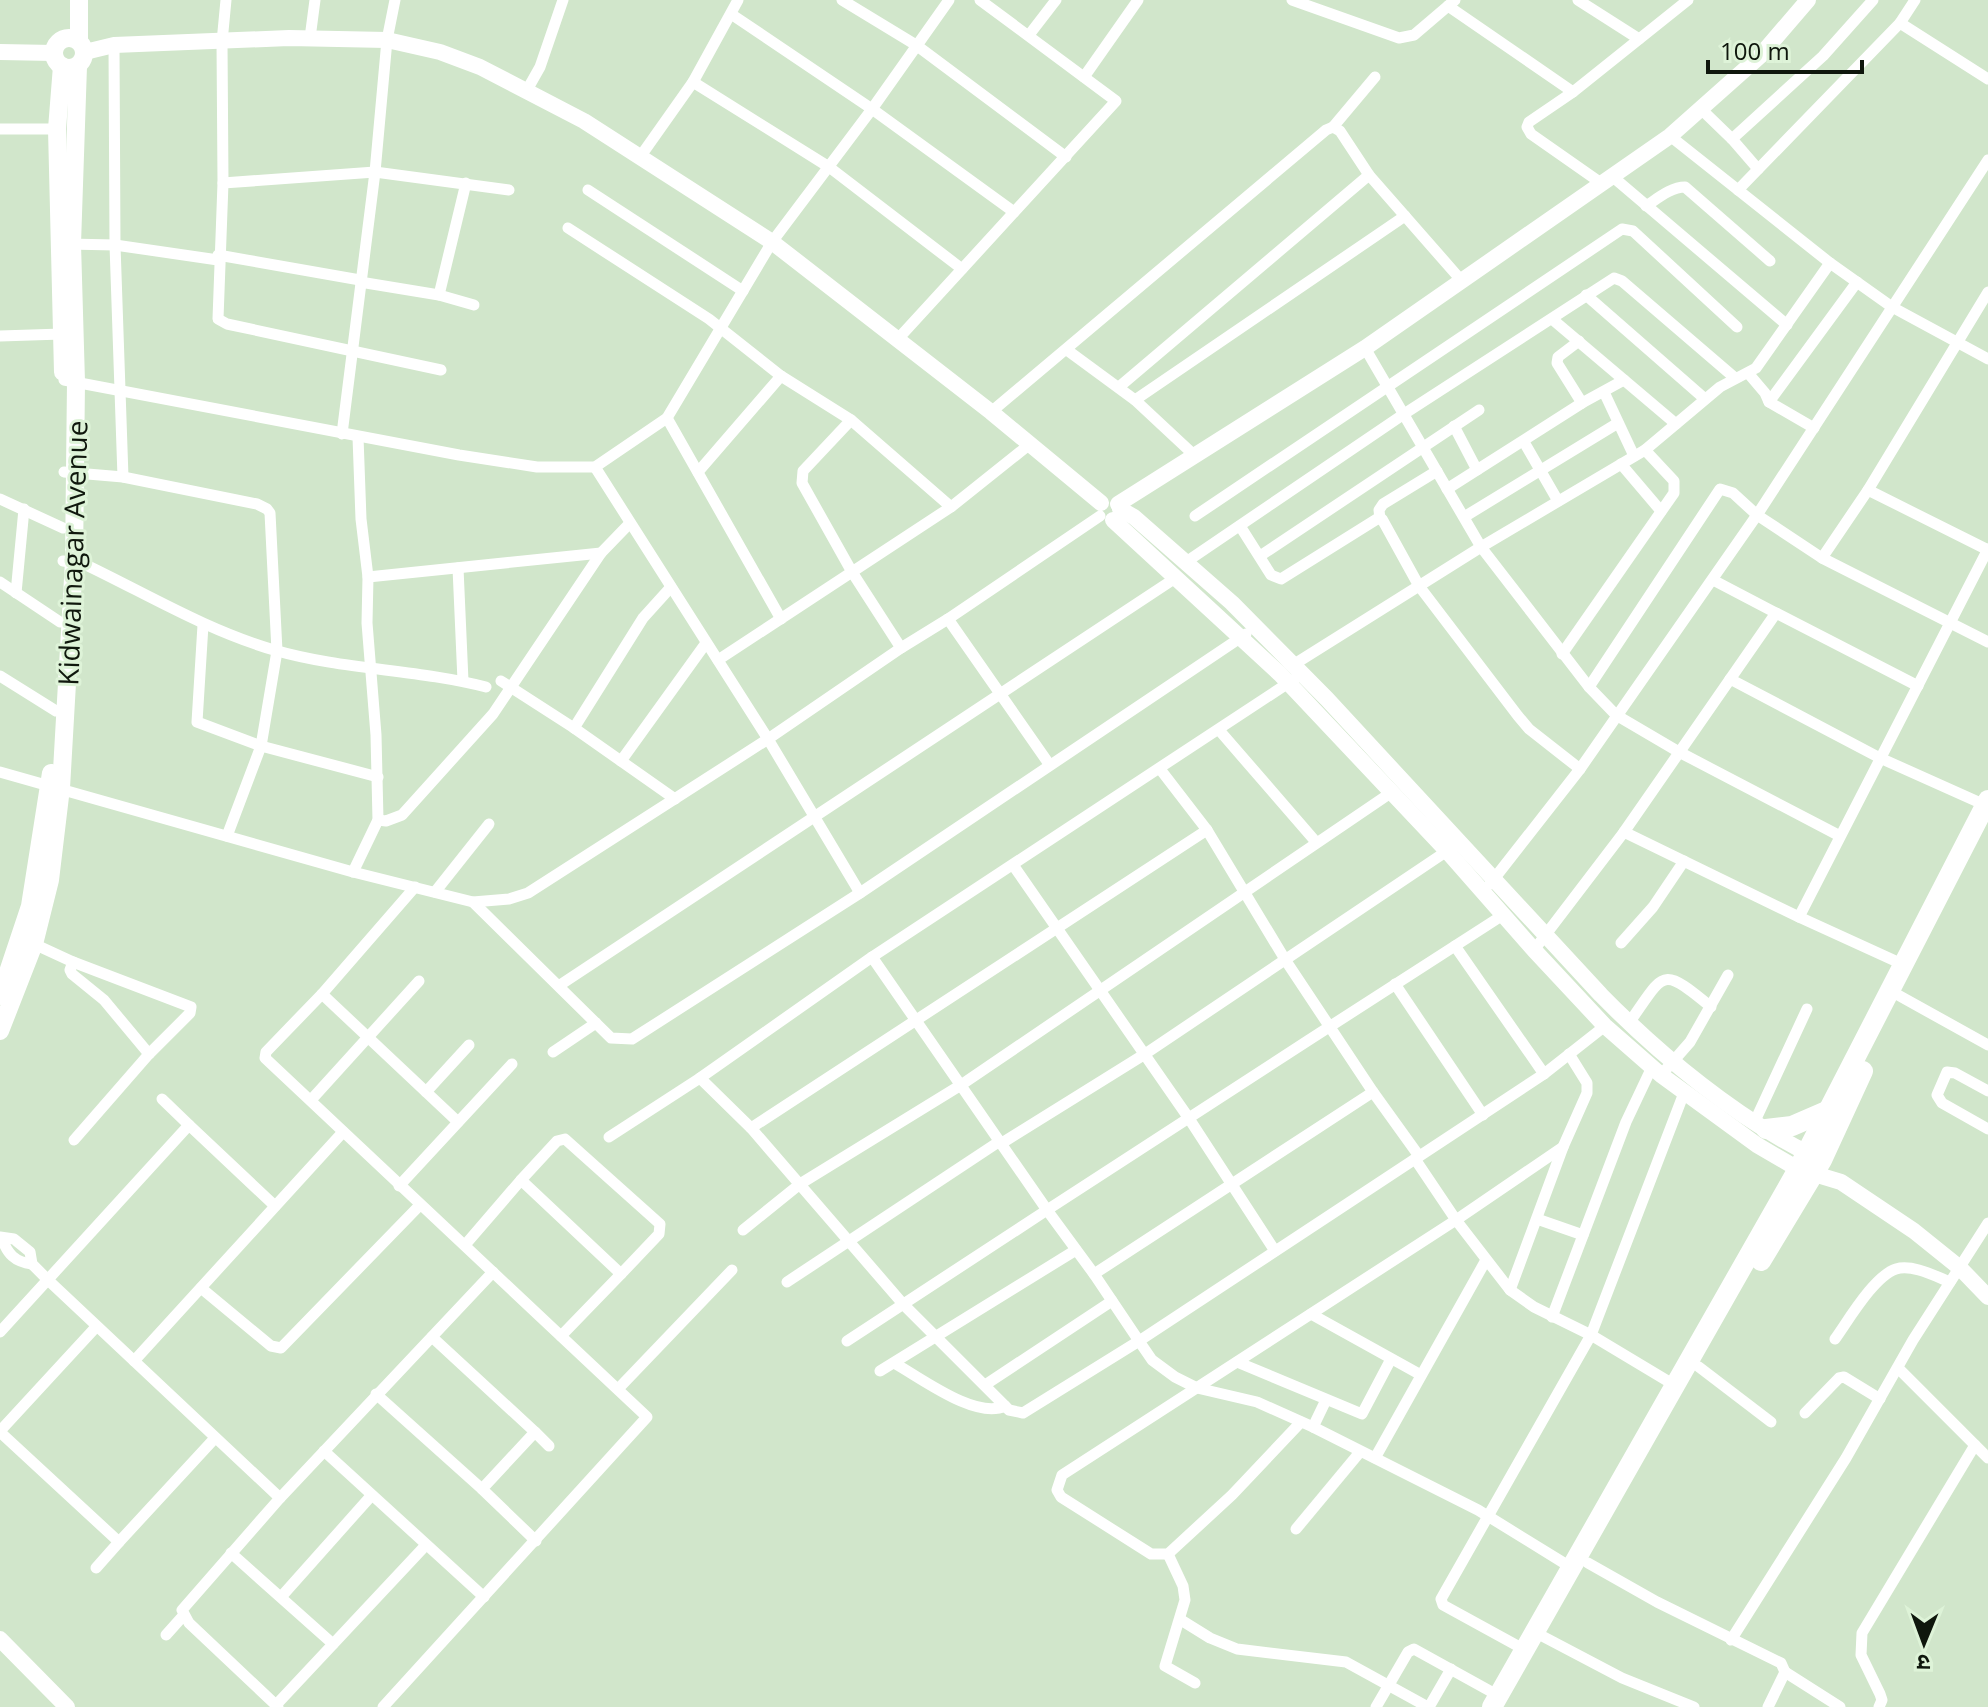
<svg xmlns="http://www.w3.org/2000/svg" width="1988" height="1707" font-family="'Open Sans','Noto Sans Devanagari',sans-serif">
  <style>
    .lines { fill: none; stroke-linecap: round; stroke-linejoin: round }
    .street { stroke: #fff; stroke-width: 11 }
    .secondary { stroke: #fff; stroke-width: 16 }
    .primary { stroke: #fff; stroke-width: 18 }
    .highway { stroke: #fff; stroke-width: 20 }
    .labels { text-anchor: middle; dominant-baseline: central; stroke-width: 6; stroke-linejoin: round; paint-order: stroke }
    .street-label { font-size: 28px; fill: #0f170d; stroke: #def3d8 }
  </style>
  <rect width="100%" height="100%" fill="#d1e6cb"/>
  <g class="lines">
    <g class="street">
      <polyline points="226,0 222,42 223,183 218,319 227,324 441,370"/>
      <polyline points="842,0 916,45 1066,157"/>
      <polyline points="1292,0 1399,38 1414,35 1455,0"/>
      <polyline points="1578,0 1639,39"/>
      <polyline points="1448,6 1573,92"/>
      <polyline points="731,14 872,109 1014,212"/>
      <polyline points="1900,23 1988,79"/>
      <polyline points="1029,35 1056,0"/>
      <polyline points="310,38 315,0"/>
      <polyline points="114,45 115,245 123,477"/>
      <polyline points="1084,77 1138,0"/>
      <polyline points="693,82 829,167 962,269"/>
      <polyline points="527,90 540,67 563,0"/>
      <polyline points="1701,109 1732,139 1758,169"/>
      <polyline points="1333,127 1375,77"/>
      <polyline points="0,129 57,129"/>
      <polyline points="1670,136 1830,263 1892,307 1988,359"/>
      <polyline points="1732,139 1823,56 1873,0"/>
      <polyline points="640,157 693,82 738,0"/>
      <polyline points="1613,177 1787,325"/>
      <polyline points="223,183 375,172 509,190"/>
      <polyline points="1601,183 1531,134 1527,127 1529,122 1573,92 1688,0"/>
      <polyline points="588,190 743,291"/>
      <polyline points="1738,190 1900,23 1915,0"/>
      <path d="M1646 206C1657 199 1671 187 1685 187L1770 261"/>
      <polyline points="568,228 709,319 781,376 851,420 951,507"/>
      <polyline points="68,244 115,245 218,260"/>
      <polyline points="218,255 360,280"/>
      <polyline points="360,282 439,295 474,305"/>
      <polyline points="439,295 466,183"/>
      <polyline points="1586,295 1705,399"/>
      <polyline points="1552,319 1676,424"/>
      <polyline points="0,336 62,334"/>
      <polyline points="897,340 1116,101 980,0"/>
      <polyline points="1579,341 1558,357 1557,363 1582,403"/>
      <polyline points="1365,348 1481,547 1589,687 1616,715 1679,752 1840,836"/>
      <polyline points="1067,350 1135,400 1194,455"/>
      <polyline points="1748,373 1765,393 1769,402 1814,428"/>
      <polyline points="64,380 459,455 537,467 595,467 667,418 772,242 872,109 949,0"/>
      <polyline points="1119,387 1369,175"/>
      <polyline points="1604,392 1634,456"/>
      <polyline points="1135,400 1405,216"/>
      <polyline points="1769,402 1857,282"/>
      <polyline points="991,412 1326,130 1333,127 1340,131 1369,175 1461,280"/>
      <polyline points="667,418 781,619"/>
      <polyline points="851,420 803,471 802,483 852,572 901,648"/>
      <polyline points="1454,426 1477,470"/>
      <polyline points="342,434 375,172 387,40 395,0"/>
      <polyline points="1524,442 1558,501"/>
      <polyline points="1621,464 1661,511"/>
      <polyline points="595,467 768,739 860,893"/>
      <polyline points="64,472 123,477 257,504 267,509 270,513 277,651 261,746 227,836"/>
      <polyline points="698,472 781,376"/>
      <polyline points="1447,489 1582,403 1624,380"/>
      <polyline points="1868,490 1988,550"/>
      <polyline points="0,499 63,528"/>
      <polyline points="1195,516 1622,229 1633,231 1737,327"/>
      <polyline points="1464,517 1618,423"/>
      <polyline points="1380,519 1379,510 1383,504 1437,471"/>
      <polyline points="1240,526 1271,575 1281,579 1377,519 1382,519 1419,586 1518,716 1529,729 1580,769"/>
      <polyline points="1260,556 1479,410"/>
      <polyline points="1822,558 1868,490 1988,292"/>
      <path d="M63 561 84 564C147 594 206 630 274 650 343 670 416 669 486 687"/>
      <polyline points="1186,562 1404,414 1614,278 1622,281 1735,378"/>
      <polyline points="458,568 463,681"/>
      <polyline points="368,577 601,553"/>
      <polyline points="0,582 60,622"/>
      <polyline points="16,593 24,509"/>
      <polyline points="1776,613 1918,686"/>
      <polyline points="948,619 1049,764"/>
      <polyline points="203,625 197,722 261,746 378,777"/>
      <polyline points="1562,654 1674,493 1674,481 1645,450"/>
      <polyline points="718,660 951,507 1030,444"/>
      <polyline points="1293,665 1481,547 1645,450 1720,387 1756,368 1830,263"/>
      <polyline points="0,676 56,711"/>
      <polyline points="1730,679 1880,758 1985,805"/>
      <polyline points="501,681 574,728 675,799"/>
      <polyline points="1589,687 1720,489 1733,493 1757,515 1822,558 1988,642"/>
      <polyline points="574,728 643,618 671,587"/>
      <polyline points="1219,730 1316,842"/>
      <polyline points="621,761 706,643"/>
      <path d="M1160 769 1207 830 1286 961 1373 1092 1094 1274 1047 1210C1198 1111 1351 1013 1503 915"/>
      <polyline points="0,772 353,872 473,902 509,899 528,893 768,739 901,648 948,619 1100,516"/>
      <polyline points="378,820 386,821 402,815 493,714 601,553 630,523"/>
      <polyline points="1624,832 1776,613 1713,580"/>
      <polyline points="1013,865 1188,1117 1275,1251"/>
      <polyline points="353,872 378,820 376,735 367,623 368,577 361,519 358,437"/>
      <polyline points="1490,884 1580,769 1757,515 1988,160"/>
      <polyline points="435,892 489,824"/>
      <polyline points="473,902 611,1038 632,1039 860,893 1246,634"/>
      <polyline points="1799,917 1902,964"/>
      <polyline points="1621,943 1653,907 1684,861"/>
      <polyline points="34,944 73,962 191,1007 190,1013 149,1054 74,1140"/>
      <polyline points="1455,946 1544,1074"/>
      <polyline points="1534,950 1624,832 1799,917 1988,549"/>
      <polyline points="872,957 700,1078 751,1128 903,1304 1009,1410 1023,1413 1139,1341 1152,1360 1175,1377 1197,1388 1257,1402 1313,1427 1478,1510 1572,1568"/>
      <polyline points="73,962 70,970 72,974 104,1000 149,1054"/>
      <polyline points="1395,984 1483,1115"/>
      <polyline points="560,985 1177,577"/>
      <polyline points="1889,990 1988,1045"/>
      <polyline points="322,994 458,1122"/>
      <path d="M1629 1023C1665 972 1660 965 1711 1007"/>
      <polyline points="553,1052 596,1023"/>
      <polyline points="1661,1075 1690,1042 1728,975"/>
      <polyline points="1988,1091 1955,1073 1947,1072 1937,1095 1942,1103 1988,1129"/>
      <polyline points="426,1092 469,1045"/>
      <polyline points="1373,1092 1419,1156"/>
      <polyline points="162,1099 189,1125"/>
      <polyline points="311,1100 419,981"/>
      <polyline points="1755,1121 1807,1009"/>
      <polyline points="751,1128 1207,830"/>
      <polyline points="609,1137 700,1078"/>
      <polyline points="1002,1143 1145,1054 1447,851"/>
      <polyline points="1415,1159 1456,1220 1510,1290 1534,1307 1591,1335 1676,1386"/>
      <polyline points="521,1180 557,1141 565,1139 660,1224 659,1234 621,1274"/>
      <polyline points="399,1186 512,1064"/>
      <polyline points="1537,1219 1583,1235"/>
      <polyline points="743,1230 800,1184 961,1085 1392,792"/>
      <polyline points="0,1237 14,1239 30,1252 32,1264 48,1280 280,1498 493,1272"/>
      <path d="M2 1238C7 1254 15 1262 32 1264"/>
      <polyline points="465,1245 521,1180 621,1274 561,1336"/>
      <polyline points="1094,1274 1139,1341 1544,1074 1605,1026"/>
      <polyline points="787,1282 1000,1141"/>
      <polyline points="201,1288 271,1346 281,1348 420,1205"/>
      <polyline points="1510,1290 1563,1147"/>
      <polyline points="1311,1314 1421,1375"/>
      <polyline points="1552,1317 1626,1122 1652,1067"/>
      <polyline points="0,1332 189,1125 275,1206"/>
      <polyline points="432,1337 535,1432 482,1489 536,1541"/>
      <path d="M1835 1339C1848 1321 1874 1276 1896 1269 1912 1264 1935 1276 1950 1282"/>
      <polyline points="847,1341 1047,1210 872,957 1302,674"/>
      <polyline points="134,1361 343,1132"/>
      <polyline points="1237,1362 1362,1414 1391,1359"/>
      <path d="M894 1363C921 1378 976 1420 1005 1406"/>
      <polyline points="1699,1367 1771,1422"/>
      <polyline points="1898,1368 1988,1458"/>
      <polyline points="880,1371 1076,1250"/>
      <polyline points="985,1385 1112,1301"/>
      <polyline points="618,1389 732,1270"/>
      <polyline points="376,1394 482,1489"/>
      <polyline points="1805,1413 1839,1378 1844,1377 1880,1399"/>
      <polyline points="1301,1422 1232,1495 1168,1554 1151,1554 1061,1497 1057,1490 1062,1475 1456,1220 1563,1147 1587,1093 1587,1083 1569,1054"/>
      <polyline points="1313,1427 1326,1400"/>
      <polyline points="0,1431 96,1327"/>
      <polyline points="0,1432 119,1542 215,1438"/>
      <polyline points="535,1432 549,1446"/>
      <polyline points="324,1451 484,1597"/>
      <polyline points="1375,1458 1486,1260"/>
      <polyline points="1296,1529 1360,1452"/>
      <polyline points="231,1553 333,1644"/>
      <polyline points="1168,1554 1183,1586 1185,1600 1165,1666 1195,1683"/>
      <polyline points="1588,1563 1657,1602 1781,1663 1785,1672 1768,1707"/>
      <polyline points="96,1568 119,1542"/>
      <polyline points="281,1597 371,1496"/>
      <polyline points="1181,1620 1210,1638 1237,1649 1346,1662 1428,1707"/>
      <polyline points="166,1635 183,1616"/>
      <polyline points="1544,1637 1622,1678 1694,1707"/>
      <polyline points="1731,1640 1846,1458 1913,1340 1988,1223"/>
      <polyline points="1525,1650 1443,1605 1441,1599 1591,1335 1684,1093"/>
      <polyline points="1785,1672 1840,1707"/>
      <polyline points="276,1705 425,1546"/>
      <polyline points="278,1707 189,1623 182,1610 280,1498"/>
      <polyline points="383,1707 647,1417 265,1058 266,1052 322,994 415,887"/>
      <polyline points="1376,1707 1408,1652 1414,1649 1499,1696"/>
      <polyline points="1429,1707 1451,1669"/>
      <polyline points="1879,1707 1882,1700 1880,1694 1861,1655 1862,1633 1975,1445"/>
    </g>
    <g class="secondary">
      <polyline points="0,52 54,53"/>
      <polyline points="85,52 114,45 289,38 387,40 440,52 480,67 584,121 772,242 991,412 1101,503"/>
      <polyline points="1118,504 1365,348 1670,136 1760,56 1808,0"/>
      <path d="M1120 509 1134 517 1232 603 1327 699 1601 995C1661 1056 1737 1119 1815 1157"/>
      <polyline points="1113,520 1280,674 1447,851 1534,950 1605,1026 1661,1075 1757,1145 1798,1169 1841,1182 1914,1231 1960,1268 1988,1297"/>
      <polyline points="0,1639 67,1707"/>
    </g>
    <g class="primary">
      <polyline points="79,0 79,41"/>
      <circle cx="69" cy="53" r="15"/>
      <polyline points="62,66 57,129 63,372"/>
      <polyline points="0,996 30,906 51,773"/>
      <polyline points="0,1031 34,944 50,880 61,788 74,561 76,382 72,244 78,66"/>
    </g>
    <g class="highway">
      <polyline points="1766,1129 1792,1126 1829,1110"/>
      <polyline points="1761,1261 1822,1160 1863,1071"/>
      <polyline points="1492,1707 1798,1169 1988,800"/>
    </g>
  </g>
  <g class="labels">
    <g class="street-label">
      <text transform="translate(72 553) rotate(-88)">Kidwainagar Avenue</text>
    </g>
  </g>
  <g transform="translate(1924 1643) rotate(181)" stroke="#def3d8" stroke-width="6" paint-order="stroke">
  <path d="M0-6L14 30L0 20L-14 30Z" fill="#0f170d"/>
  <text y="-12" font-size="22" font-weight="bold" text-anchor="middle" fill="#0f170d">उ</text>
  </g>
  <path d="M1708 60v12h154v-12" fill="none" stroke="#0f170d" stroke-width="4"/>
  <text x="1720" y="60" font-size="24" fill="#0f170d" stroke="#def3d8" stroke-width="6" paint-order="stroke">100 m</text>
</svg>
